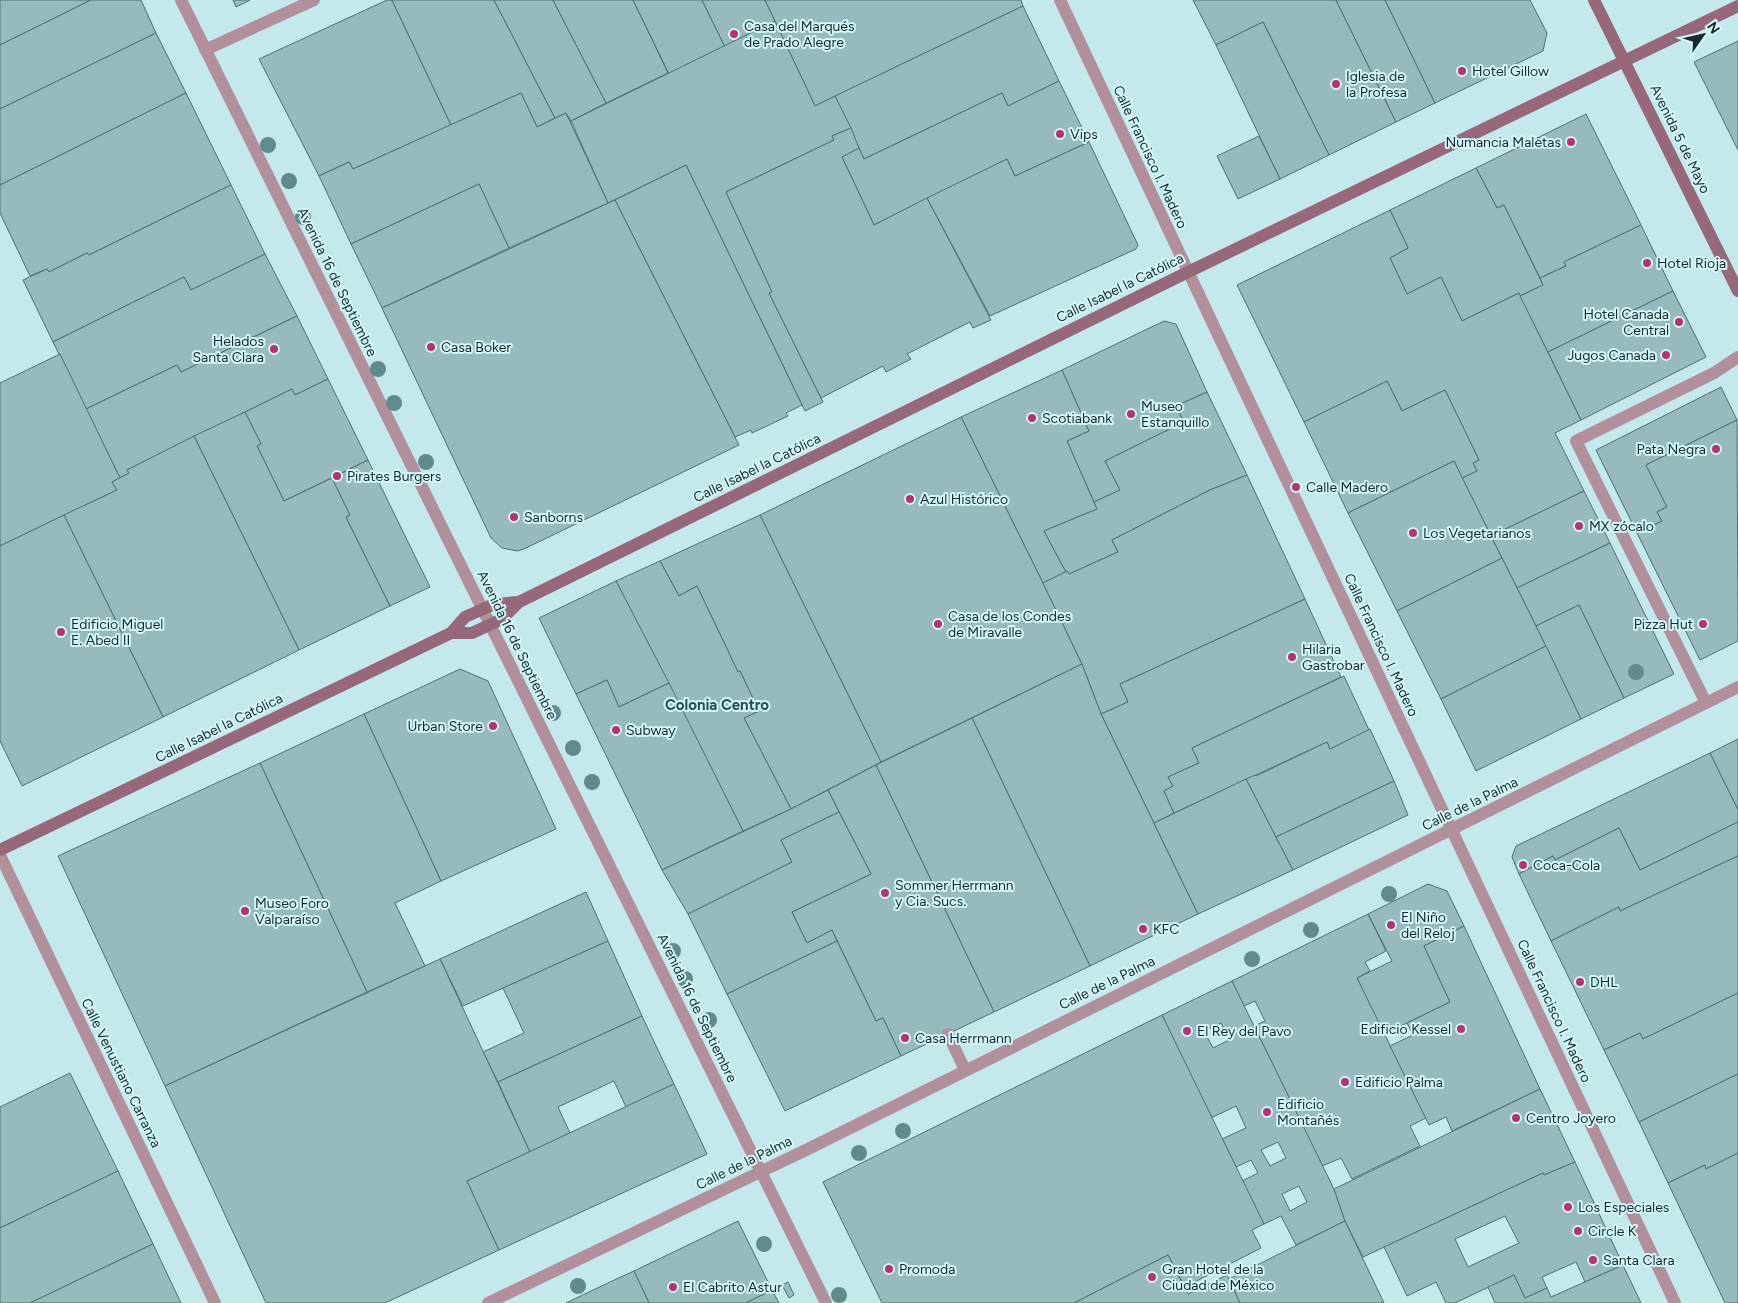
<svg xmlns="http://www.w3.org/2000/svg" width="1738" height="1303" font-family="Figtree,sans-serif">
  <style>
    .building { fill: #96babe; stroke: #4e7073; fill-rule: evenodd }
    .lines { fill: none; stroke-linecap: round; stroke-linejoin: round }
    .lane { stroke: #b18f9b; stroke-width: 12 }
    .street { stroke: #b18f9b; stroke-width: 12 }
    .secondary { stroke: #97687a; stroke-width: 12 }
    .tree { fill: #608b8e }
    .poi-dot { fill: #b83273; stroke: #d1f6f9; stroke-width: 2 }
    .labels { text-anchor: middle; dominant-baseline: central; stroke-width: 4; stroke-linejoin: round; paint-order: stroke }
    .poi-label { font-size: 14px; fill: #1b2a2b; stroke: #d1f6f9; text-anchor: start }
    .street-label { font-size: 14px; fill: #1b2a2b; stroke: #d1f6f9 }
    .neighbourhood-label { font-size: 15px; font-weight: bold; fill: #2d4e51; stroke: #d1f6f9 }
  </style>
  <rect width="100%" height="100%" fill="#c4e9ec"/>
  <g class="building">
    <polygon points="0,0 91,0 0,45"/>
    <polygon points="91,0 141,0 156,33 0,109 0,45"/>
    <polygon points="233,0 250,0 236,7"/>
    <polygon points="387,0 392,0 451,125 353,169 349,162 319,176 259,59"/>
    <polygon points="392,0 494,0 555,118 537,127 521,93 451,125"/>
    <polygon points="494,0 553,0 606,103 571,121 566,113 555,118"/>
    <polygon points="553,0 633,0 668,73 606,103"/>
    <polygon points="633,0 702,0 725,47 669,74"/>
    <polygon points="702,0 765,0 775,21 725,47"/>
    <polygon points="765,0 1021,0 1023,6 815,106"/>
    <polygon points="1193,0 1336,0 1396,122 1329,155 1263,22 1216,45"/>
    <polygon points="1336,0 1385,0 1435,103 1396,122"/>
    <polygon points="1385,0 1530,0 1547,33 1543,51 1435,103"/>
    <polygon points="1023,6 1059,81 1008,106 1002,93 864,159 835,96"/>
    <polygon points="775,21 815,106 835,96 851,128 832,136 834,140 726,192 772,292 769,293 823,402 805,411 686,165 608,203 571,121"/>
    <polygon points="1263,22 1329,155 1280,179 1216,45"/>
    <polygon points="156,33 186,93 0,185 0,109"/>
    <polygon points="1738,41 1738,150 1694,62"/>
    <polygon points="1059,81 1089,142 1015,176 1007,159 874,225 842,157 859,148 864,159 1002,93 1008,106"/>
    <polygon points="186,93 231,185 89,255 87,253 49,272 47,269 30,276 0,213 0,185"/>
    <polygon points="521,93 537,127 566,113 608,203 509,248 479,184 351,244 319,176 349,162 353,169"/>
    <polygon points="1586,114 1641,225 1564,262 1566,266 1540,278 1504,205 1497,208 1476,168"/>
    <polygon points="851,128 859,148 842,157 874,225 927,198 991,320 973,328 970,322 907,354 911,359 886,372 883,366 821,398 769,293 772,292 726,192 834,140 832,136"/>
    <polygon points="1259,136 1280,179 1238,199 1217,156"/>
    <polygon points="1089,142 1138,245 1136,249 990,316 927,198 1007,159 1015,176"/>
    <polygon points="686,165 802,405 786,413 788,416 752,433 751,430 735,437 615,200"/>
    <polygon points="1476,168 1497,208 1504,205 1543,285 1520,296 1519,293 1462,321 1441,277 1407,294 1390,258 1408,248 1390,210"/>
    <polygon points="479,184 509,248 382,308 351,244"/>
    <polygon points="231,185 265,254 191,290 184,277 53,342 23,280 47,269 49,272 87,253 89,255"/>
    <polygon points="615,200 739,445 524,549 517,551 502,548 491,538 382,308"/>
    <polygon points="1390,210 1408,248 1390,258 1407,294 1441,277 1462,321 1519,293 1581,420 1555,433 1584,491 1491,536 1462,478 1477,471 1473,463 1479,460 1445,390 1402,411 1387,381 1304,422 1237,285"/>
    <polygon points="1641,225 1673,291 1548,352 1520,296 1543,285 1540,278 1566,266 1564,262"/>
    <polygon points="265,254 297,316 181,372 177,365 86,409 53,342 184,277 191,290"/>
    <polygon points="1673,291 1706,357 1581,420 1548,352"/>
    <polygon points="297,316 328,379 295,395 292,389 127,470 129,473 120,478 86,409 177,365 181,372"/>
    <polygon points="1164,321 1176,324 1207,392 1176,406 1184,422 1105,461 1120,490 1094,502 1067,441 1089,431 1062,370"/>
    <polygon points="60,354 120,478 112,482 117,490 0,546 0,383"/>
    <polygon points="1062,370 1089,431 1067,441 1097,509 1044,531 1066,572 1043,583 961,417"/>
    <polygon points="328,379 368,460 284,501 257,446 261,444 245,412 292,389 295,395"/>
    <polygon points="1387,381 1402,411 1445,390 1479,460 1473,463 1477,471 1462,478 1454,461 1348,513 1304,422"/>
    <polygon points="1721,387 1737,420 1646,465 1667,507 1657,512 1662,521 1637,533 1596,450"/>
    <polygon points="1207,392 1247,475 1210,490 1112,540 1118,552 1069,574 1067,571 1066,572 1044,531 1097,509 1094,502 1120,490 1105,461 1184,422 1176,406"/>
    <polygon points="245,412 261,444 257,446 284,501 332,478 350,515 346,517 390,606 299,650 194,436"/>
    <polygon points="961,417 1043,583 1082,664 881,762 760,515"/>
    <polygon points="1737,420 1738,641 1700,660 1637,533 1662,521 1657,512 1667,507 1646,465"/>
    <polygon points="194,436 299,650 163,717 64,515 117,490 112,482 129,473 127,470"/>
    <polygon points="368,460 430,587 390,606 346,517 350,515 332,478"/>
    <polygon points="1454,461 1502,558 1397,611 1348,513"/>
    <polygon points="1247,475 1305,599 1120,684 1128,702 1101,714 1082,664 1043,583 1067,571 1069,574 1118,552 1112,540 1210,490"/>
    <polygon points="1584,491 1610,543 1517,588 1491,536"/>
    <polygon points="64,515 163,717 22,786 0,741 0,546"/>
    <polygon points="760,515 881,762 791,809 744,718 759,711 740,671 738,672 697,586 679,596 660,561"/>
    <polygon points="1610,543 1674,674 1624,698 1579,605 1536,626 1517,588"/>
    <polygon points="1502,558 1546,646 1441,699 1397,611"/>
    <polygon points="660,561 679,596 697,586 738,672 740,671 759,711 744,718 791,809 743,831 616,581"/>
    <polygon points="616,581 669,683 619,707 607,680 576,694 539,618"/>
    <polygon points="1305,599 1341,677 1192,748 1199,763 1168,777 1173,786 1164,791 1174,813 1154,823 1101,714 1128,702 1120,684"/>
    <polygon points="1579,605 1624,698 1581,719 1536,626"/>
    <polygon points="1546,646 1581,719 1476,771 1441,699"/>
    <polygon points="1082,664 1101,714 1198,914 1090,966 972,718"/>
    <polygon points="460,669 488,681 556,829 441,881 364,714"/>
    <polygon points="1344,676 1369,730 1330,749 1327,742 1174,813 1164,791 1173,786 1168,777 1199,763 1192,748"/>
    <polygon points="607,680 619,707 669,683 743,831 662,870 576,694"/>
    <polygon points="364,714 441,881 395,903 425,966 367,992 260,763"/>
    <polygon points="972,718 1090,966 994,1012 876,765"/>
    <polygon points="1370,729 1394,781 1276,837 1246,779 1255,775 1256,776 1327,742 1330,749"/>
    <polygon points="1738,739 1738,810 1710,753"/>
    <polygon points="1710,753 1738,810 1738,822 1640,870 1619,828 1555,860 1553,856 1519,874 1512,857 1516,846"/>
    <polygon points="260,763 367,992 165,1086 58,856"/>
    <polygon points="876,765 994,1012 901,1056 883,1018 876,1021 832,930 807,943 792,912 871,874 828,790"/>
    <polygon points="1246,779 1293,870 1198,914 1154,823"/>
    <polygon points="1394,781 1408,815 1293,870 1276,837"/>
    <polygon points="828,790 839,812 781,840 792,862 688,914 662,870 791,809"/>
    <polygon points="839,812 871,874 792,912 807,943 832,930 837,941 727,994 688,914 792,862 781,840"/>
    <polygon points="1738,822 1738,856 1620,911 1619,907 1551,941 1519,874 1553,856 1555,860 1619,828 1640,870"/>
    <polygon points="1738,856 1738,993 1643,1039 1640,1033 1604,1050 1551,941 1619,907 1620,911"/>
    <polygon points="1428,884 1447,891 1464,926 1424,946 1450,1002 1384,1034 1357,978 1392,961 1368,914"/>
    <polygon points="586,892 608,941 463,1006 440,959"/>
    <polygon points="1368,914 1386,951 1365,962 1370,971 1357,978 1426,1118 1410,1126 1420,1146 1352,1179 1341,1158 1322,1166 1254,1026 1265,1021 1255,1001 1244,1006 1232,981"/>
    <polygon points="1464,926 1540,1089 1452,1131 1446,1117 1429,1125 1390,1046 1413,1035 1407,1023 1450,1002 1424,946"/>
    <polygon points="608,941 642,1016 498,1082 483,1052 524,1033 503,988"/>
    <polygon points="837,941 876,1021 883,1018 901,1056 785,1111 727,994"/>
    <polygon points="440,959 530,1152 467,1181 499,1250 385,1303 266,1303 165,1086"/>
    <path d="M1232 981 1334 1189 1345 1221 1296 1245 1281 1216 1264 1224 1242 1181 1258 1173 1251 1160 1236 1167 1222 1139 1246 1128 1236 1106 1211 1118 1162 1015ZM1221 1023 1229 1040 1213 1048 1204 1031ZM1278 1142 1286 1158 1270 1166 1261 1150ZM1299 1186 1307 1202 1290 1211 1282 1194Z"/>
    <polygon points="1738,993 1738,1074 1639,1122 1604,1050 1640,1033 1643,1039"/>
    <polygon points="1162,1015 1264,1224 1252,1230 1261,1248 1185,1287 1168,1255 1074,1303 882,1303 823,1182"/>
    <polygon points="642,1016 674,1084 626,1107 614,1081 558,1107 570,1133 530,1152 498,1082"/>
    <polygon points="70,1073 118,1171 0,1228 0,1107"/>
    <polygon points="1738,1074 1738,1153 1706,1169 1705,1165 1668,1183 1639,1122"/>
    <polygon points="674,1084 707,1154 499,1250 467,1181"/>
    <polygon points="1540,1089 1575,1162 1544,1175 1543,1173 1363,1257 1345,1221 1334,1189"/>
    <polygon points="1738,1153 1738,1303 1725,1303 1668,1183 1705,1165 1706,1169"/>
    <path d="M1575 1162 1623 1265 1585 1282 1576 1262 1542 1277 1547 1288 1525 1298 1514 1275 1455 1303H1446L1436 1282 1407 1296 1384 1247 1543 1173 1544 1175ZM1505 1216 1519 1243 1468 1267 1455 1239Z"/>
    <polygon points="118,1171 153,1244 30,1303 0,1303 0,1228"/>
    <polygon points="738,1221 772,1290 746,1303 649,1303 634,1271"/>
    <polygon points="1345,1221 1384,1303 1240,1303 1229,1279"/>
    <polygon points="153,1244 181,1303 30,1303"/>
    <polygon points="1168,1255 1188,1294 1227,1275 1240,1303 1074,1303"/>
    <polygon points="1623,1265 1641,1303 1495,1303 1488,1287 1514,1275 1525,1298 1547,1288 1551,1297"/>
    <polygon points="634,1271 649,1303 566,1303 612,1281"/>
    <polygon points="788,1282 794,1295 789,1298 782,1285"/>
    <polygon points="772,1290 779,1303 746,1303"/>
  </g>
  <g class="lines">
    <polyline class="lane" points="948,1034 965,1070"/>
    <g class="street">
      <polyline points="181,0 826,1303"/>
      <polyline points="1060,0 1675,1303"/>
      <polyline points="205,50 314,0"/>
      <polyline points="1706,703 1576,441 1714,373 1738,357"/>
      <polyline points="0,855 215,1303"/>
      <polyline points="488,1303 808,1149 1738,687"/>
    </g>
    <g class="secondary">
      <polyline points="1594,0 1738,291"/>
      <polyline points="451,633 472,633 502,619 519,602 1188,272 1738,6"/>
      <polyline points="0,850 451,633 465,617 483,609 494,604 519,602"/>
    </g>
  </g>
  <g class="tree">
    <circle cx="268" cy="145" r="8"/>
    <circle cx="289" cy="181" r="8"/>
    <circle cx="303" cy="217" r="8"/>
    <circle cx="378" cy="369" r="8"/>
    <circle cx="394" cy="403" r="8"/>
    <circle cx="426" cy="462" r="8"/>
    <circle cx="1636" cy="672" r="8"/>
    <circle cx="553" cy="713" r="8"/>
    <circle cx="573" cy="748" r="8"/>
    <circle cx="592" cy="782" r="8"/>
    <circle cx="1389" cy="894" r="8"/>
    <circle cx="1311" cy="930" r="8"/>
    <circle cx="673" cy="951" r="8"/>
    <circle cx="1252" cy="959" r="8"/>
    <circle cx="685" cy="979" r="8"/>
    <circle cx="709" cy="1020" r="8"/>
    <circle cx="903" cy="1131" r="8"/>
    <circle cx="859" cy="1153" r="8"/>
    <circle cx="764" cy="1244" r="8"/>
    <circle cx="578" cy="1286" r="8"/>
    <circle cx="839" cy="1295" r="8"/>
  </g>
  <g class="poi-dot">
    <circle cx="734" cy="34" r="5"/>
    <circle cx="1462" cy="71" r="5"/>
    <circle cx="1336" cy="84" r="5"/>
    <circle cx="1060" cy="134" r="5"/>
    <circle cx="1571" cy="142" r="5"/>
    <circle cx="1647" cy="263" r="5"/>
    <circle cx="1679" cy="322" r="5"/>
    <circle cx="431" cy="347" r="5"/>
    <circle cx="274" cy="349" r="5"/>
    <circle cx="1666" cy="355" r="5"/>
    <circle cx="1131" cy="414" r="5"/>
    <circle cx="1032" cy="418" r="5"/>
    <circle cx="1716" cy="449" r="5"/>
    <circle cx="337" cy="476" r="5"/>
    <circle cx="1296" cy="487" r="5"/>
    <circle cx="910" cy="499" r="5"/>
    <circle cx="514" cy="517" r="5"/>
    <circle cx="1579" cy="526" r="5"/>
    <circle cx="1413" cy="533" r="5"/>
    <circle cx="938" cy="624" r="5"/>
    <circle cx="1703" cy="624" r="5"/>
    <circle cx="61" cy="632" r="5"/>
    <circle cx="1292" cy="657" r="5"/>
    <circle cx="493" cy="726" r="5"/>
    <circle cx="616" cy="730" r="5"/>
    <circle cx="1523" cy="865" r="5"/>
    <circle cx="885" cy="893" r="5"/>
    <circle cx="245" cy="911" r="5"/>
    <circle cx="1391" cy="925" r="5"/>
    <circle cx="1143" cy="929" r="5"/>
    <circle cx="1580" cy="982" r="5"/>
    <circle cx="1461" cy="1029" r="5"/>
    <circle cx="1187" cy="1031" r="5"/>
    <circle cx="905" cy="1038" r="5"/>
    <circle cx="1345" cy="1082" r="5"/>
    <circle cx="1267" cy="1112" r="5"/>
    <circle cx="1516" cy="1118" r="5"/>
    <circle cx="1568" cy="1207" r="5"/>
    <circle cx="1578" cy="1231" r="5"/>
    <circle cx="1593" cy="1260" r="5"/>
    <circle cx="889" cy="1269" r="5"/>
    <circle cx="1152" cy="1277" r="5"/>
    <circle cx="673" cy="1287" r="5"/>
  </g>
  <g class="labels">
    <g class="poi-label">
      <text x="744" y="26">Casa del Marqués<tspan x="744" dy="16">de Prado Alegre</tspan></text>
      <text x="1472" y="71">Hotel Gillow</text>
      <text x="1346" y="76">Iglesia de<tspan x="1346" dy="16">la Profesa</tspan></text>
      <text x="1070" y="134">Vips</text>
      <text x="1561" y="142" text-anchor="end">Numancia Maletas</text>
      <text x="1657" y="263">Hotel Rioja</text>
      <text x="1669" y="314" text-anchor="end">Hotel Canada<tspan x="1669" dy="16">Central</tspan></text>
      <text x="264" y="341" text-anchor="end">Helados<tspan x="264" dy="16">Santa Clara</tspan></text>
      <text x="441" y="347">Casa Boker</text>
      <text x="1656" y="355" text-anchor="end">Jugos Canada</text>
      <text x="1141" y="406">Museo<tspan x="1141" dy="16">Estanquillo</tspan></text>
      <text x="1042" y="418">Scotiabank</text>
      <text x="1706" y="449" text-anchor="end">Pata Negra</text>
      <text x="347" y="476">Pirates Burgers</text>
      <text x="1306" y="487">Calle Madero</text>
      <text x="920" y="499">Azul Histórico</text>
      <text x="524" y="517">Sanborns</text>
      <text x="1589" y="526">MX zócalo</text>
      <text x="1423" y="533">Los Vegetarianos</text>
      <text x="948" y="616">Casa de los Condes<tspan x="948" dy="16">de Miravalle</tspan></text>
      <text x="71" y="624">Edificio Miguel<tspan x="71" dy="16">E. Abed II</tspan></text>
      <text x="1693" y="624" text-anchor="end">Pizza Hut</text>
      <text x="1302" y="649">Hilaria<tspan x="1302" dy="16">Gastrobar</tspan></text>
      <text x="483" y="726" text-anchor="end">Urban Store</text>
      <text x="626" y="730">Subway</text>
      <text x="1533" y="865">Coca-Cola</text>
      <text x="895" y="885">Sommer Herrmann<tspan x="895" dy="16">y Cia. Sucs.</tspan></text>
      <text x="255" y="903">Museo Foro<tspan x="255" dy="16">Valparaíso</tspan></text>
      <text x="1401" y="917">El Niño<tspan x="1401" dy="16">del Reloj</tspan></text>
      <text x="1153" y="929">KFC</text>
      <text x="1590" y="982">DHL</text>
      <text x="1451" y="1029" text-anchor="end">Edificio Kessel</text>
      <text x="1197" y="1031">El Rey del Pavo</text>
      <text x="915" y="1038">Casa Herrmann</text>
      <text x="1355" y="1082">Edificio Palma</text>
      <text x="1277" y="1104">Edificio<tspan x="1277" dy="16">Montañés</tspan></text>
      <text x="1526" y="1118">Centro Joyero</text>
      <text x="1578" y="1207">Los Especiales</text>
      <text x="1588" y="1231">Circle K</text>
      <text x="1603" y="1260">Santa Clara</text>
      <text x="899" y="1269">Promoda</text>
      <text x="1162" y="1269">Gran Hotel de la<tspan x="1162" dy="16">Ciudad de México</tspan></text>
      <text x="683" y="1287">El Cabrito Astur</text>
    </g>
    <g class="street-label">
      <text transform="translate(1680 139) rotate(64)">Avenida 5 de Mayo</text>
      <text transform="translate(1150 157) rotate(65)">Calle Francisco I. Madero</text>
      <text transform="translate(337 282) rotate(64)">Avenida 16 de Septiembre</text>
      <text transform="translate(1120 288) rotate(-26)">Calle Isabel la Católica</text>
      <text transform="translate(757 468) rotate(-26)">Calle Isabel la Católica</text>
      <text transform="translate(517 645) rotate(64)">Avenida 16 de Septiembre</text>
      <text transform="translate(1381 645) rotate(65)">Calle Francisco I. Madero</text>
      <text transform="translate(219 728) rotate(-26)">Calle Isabel la Católica</text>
      <text transform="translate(1470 804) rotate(-26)">Calle de la Palma</text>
      <text transform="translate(1107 983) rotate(-26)">Calle de la Palma</text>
      <text transform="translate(697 1008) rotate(64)">Avenida 16 de Septiembre</text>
      <text transform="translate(1554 1011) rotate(65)">Calle Francisco I. Madero</text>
      <text transform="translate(121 1073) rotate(64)">Calle Venustiano Carranza</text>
      <text transform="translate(744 1163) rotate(-26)">Calle de la Palma</text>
    </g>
    <g class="neighbourhood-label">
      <text x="717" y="705">Colonia Centro</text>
    </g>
  </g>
  <g transform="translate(1703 35) rotate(56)" stroke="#d1f6f9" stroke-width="4" paint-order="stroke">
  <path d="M0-4L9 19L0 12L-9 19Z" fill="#1b2a2b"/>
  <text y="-8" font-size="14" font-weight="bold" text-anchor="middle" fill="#1b2a2b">N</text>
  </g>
</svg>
